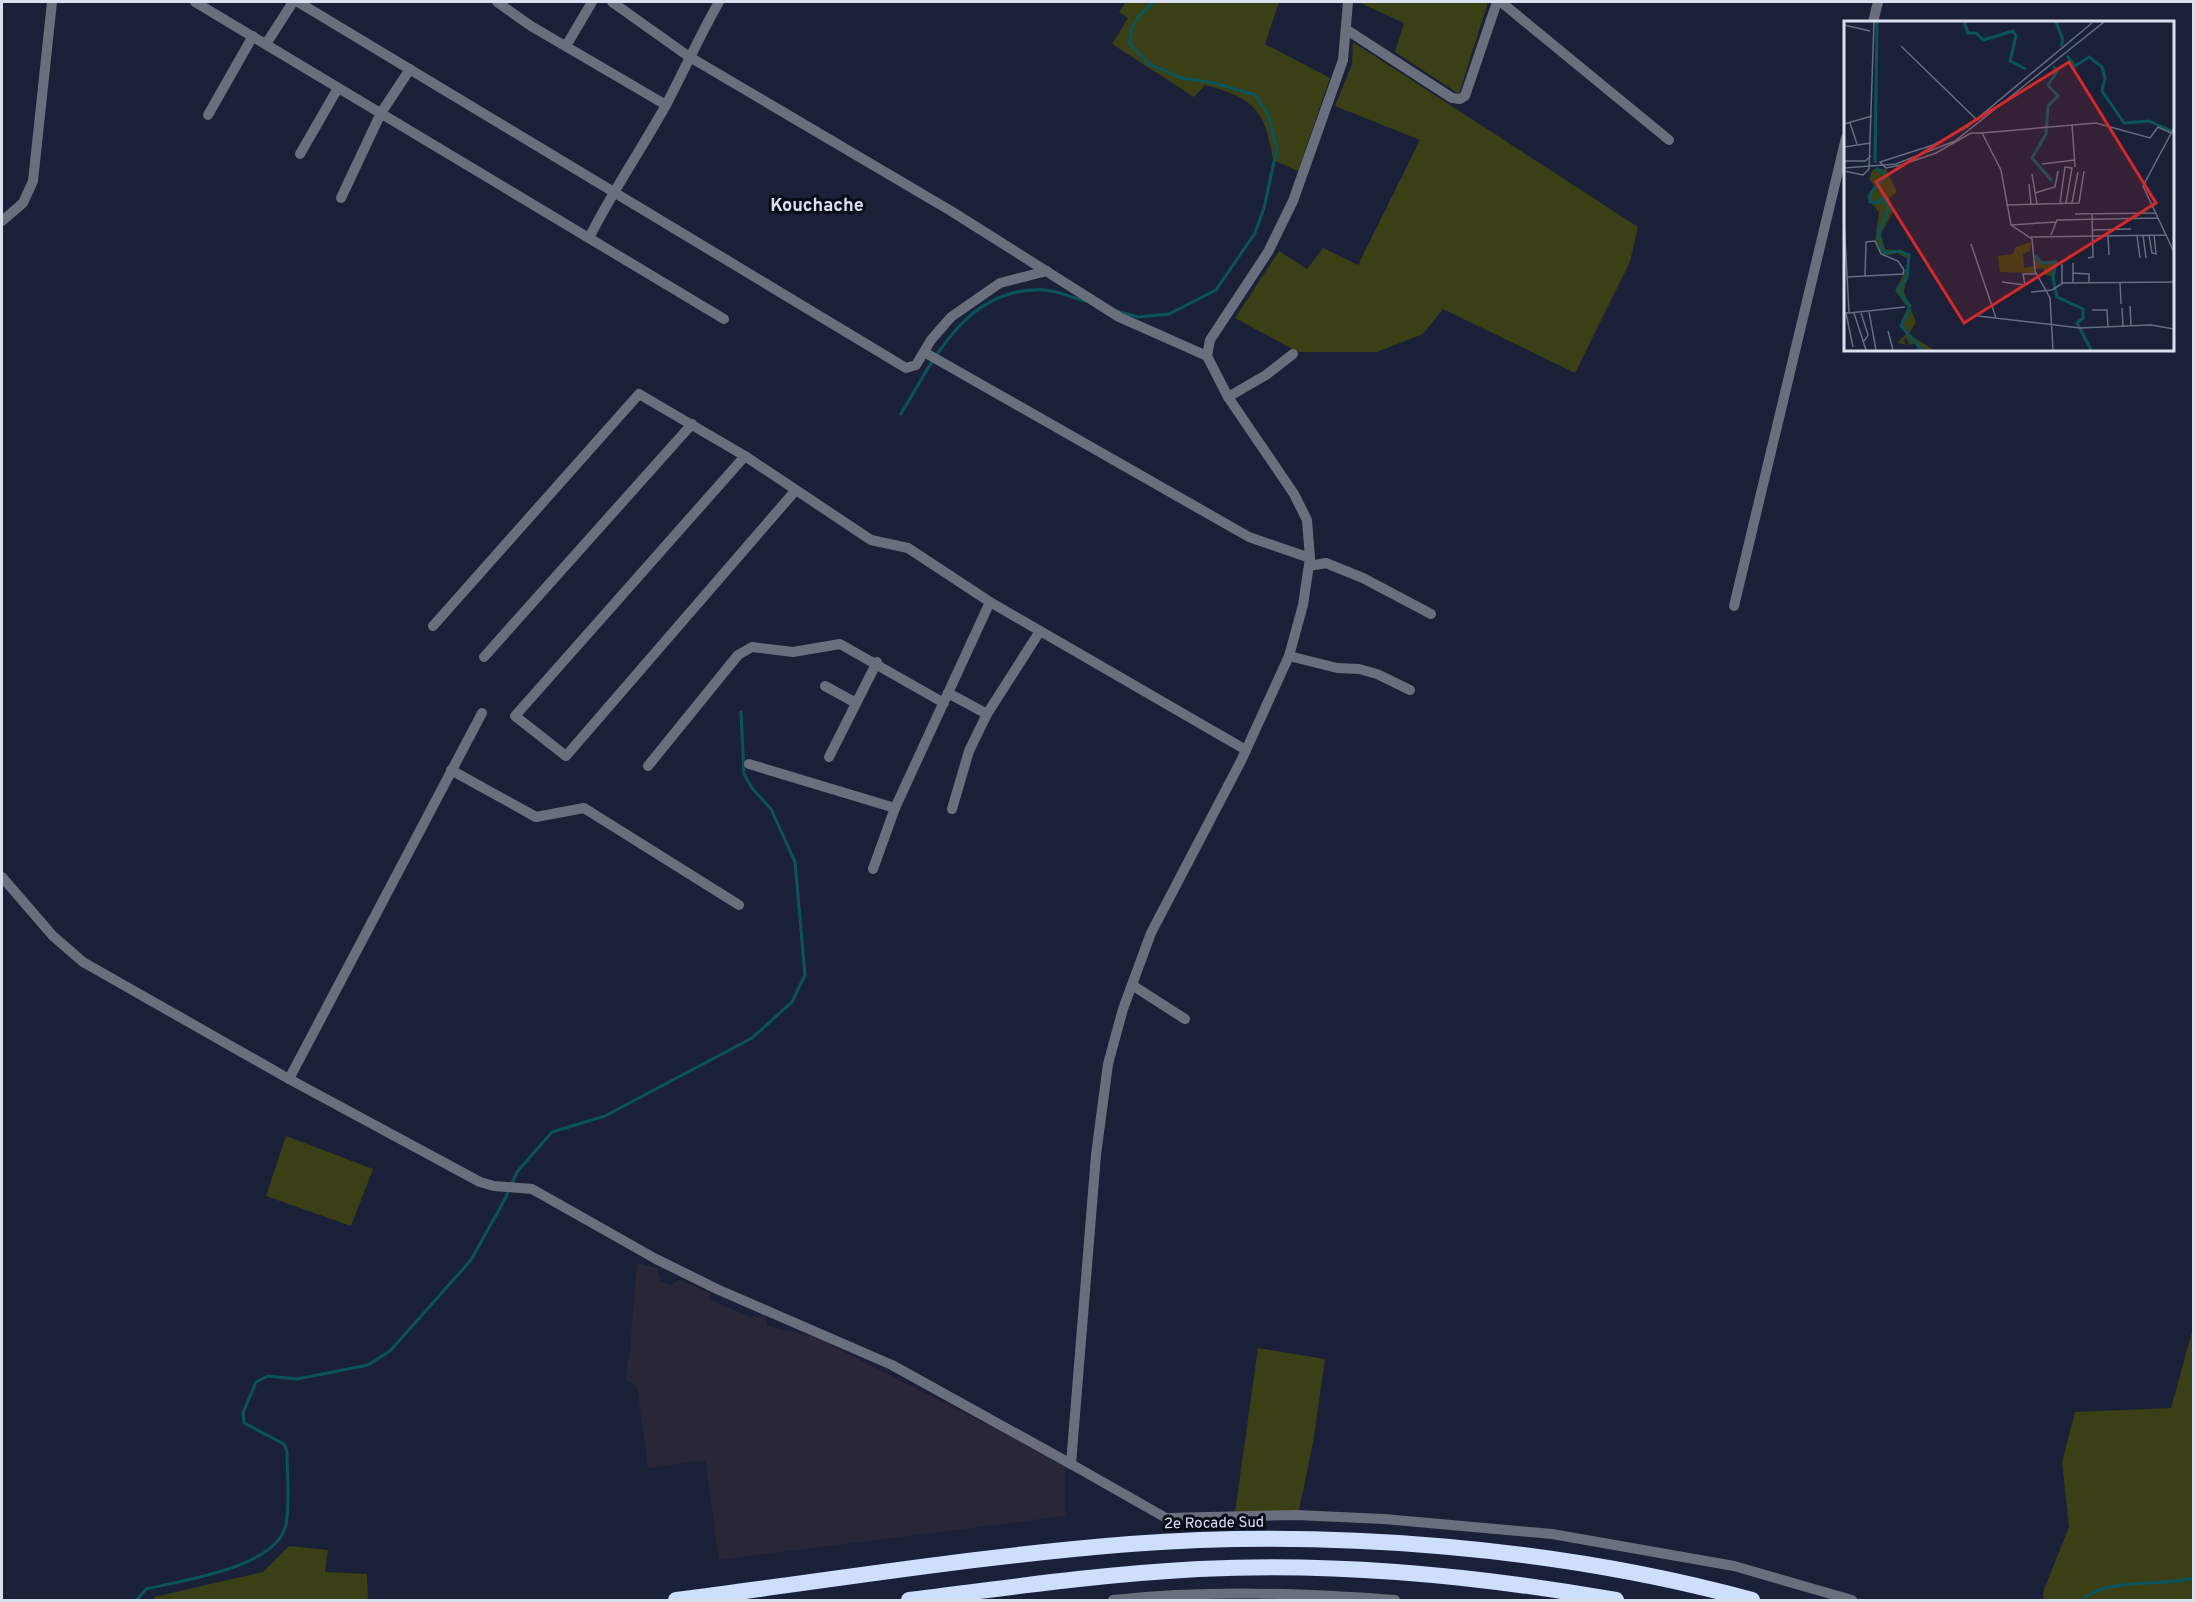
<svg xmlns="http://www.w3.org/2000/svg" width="2195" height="1602" font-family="Overpass,sans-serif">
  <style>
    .industrial { fill: #282637 }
    .green { fill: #3a3f15 }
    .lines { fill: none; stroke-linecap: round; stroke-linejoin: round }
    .stream { stroke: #09545a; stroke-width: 3 }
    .minor { stroke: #696f7c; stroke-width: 10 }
    .highway { stroke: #cedefd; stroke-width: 16 }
    .labels { text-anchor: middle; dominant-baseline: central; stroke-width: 6; stroke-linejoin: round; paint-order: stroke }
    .street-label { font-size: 15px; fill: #dae0f0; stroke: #070b15 }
    .quarter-label { font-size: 18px; font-weight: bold; fill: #dae0f0; stroke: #070b15 }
    .inset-river { fill: none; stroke: #09545a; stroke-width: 3 }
    .inset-road { fill: none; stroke: #666d82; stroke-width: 1.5 }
    .view { fill: #d62828; fill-opacity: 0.15; stroke: #d62828; stroke-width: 3 }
    .inset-edge { fill: none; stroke: #dae0f0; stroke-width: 3 }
  </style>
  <rect width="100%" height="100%" fill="#192038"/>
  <polygon class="industrial" points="637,1263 657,1268 661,1282 672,1285 679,1280 710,1293 709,1299 753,1318 753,1316 766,1317 766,1326 813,1336 1065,1464 1065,1516 719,1560 705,1460 648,1468 637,1386 625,1379 630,1349"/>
  <g class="green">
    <path d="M1126 2H1279L1265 44 1330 78 1298 171 1273 160C1265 110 1254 98 1205 85L1194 97 1112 44 1128 18 1119 12Z"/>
    <polygon points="1358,2 1488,2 1459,94 1395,52 1404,23"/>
    <polygon points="1353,42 1638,227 1630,262 1575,373 1443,309 1423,334 1377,352 1298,352 1235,318 1279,251 1307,269 1323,248 1358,265 1420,140 1335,106 1352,64"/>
    <polygon points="286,1136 373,1169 351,1226 266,1196"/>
    <polygon points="2193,1328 2193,1600 2043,1600 2043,1592 2069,1527 2062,1462 2075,1412 2171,1408"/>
    <polygon points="1258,1348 1325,1359 1313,1443 1299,1510 1235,1512"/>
    <polygon points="289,1546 328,1550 325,1572 367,1574 368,1600 153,1600 154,1597 263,1572"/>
  </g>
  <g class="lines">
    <g class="stream">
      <path d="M1117 311 1138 317 1169 314 1216 290 1255 233 1264 208 1277 148 1268 114 1255 95 1214 83 1181 78 1149 64 1130 44C1129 24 1140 14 1154 2"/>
      <path d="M901 414C935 357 967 286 1045 290 1058 291 1073 298 1085 301"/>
      <path d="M137 1600 146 1589C183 1580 276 1568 286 1525 290 1502 287 1474 287 1451L284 1444 244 1423 243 1413 256 1382 268 1376 297 1379 368 1365 390 1351 471 1260 505 1199 517 1172 552 1132 605 1116 752 1038 792 1002 805 975 795 862 771 809 752 788 744 774 741 712"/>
      <path d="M2082 1600C2106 1577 2162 1587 2194 1578"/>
    </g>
    <g class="minor">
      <polyline points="195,2 724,319"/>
      <polyline points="298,2 906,368 916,365 931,340 951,317 1000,283 1047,271"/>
      <polyline points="497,2 531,26 666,105"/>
      <polyline points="612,2 688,56 951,211 1119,317 1207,356"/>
      <polyline points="1501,2 1669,140"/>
      <polyline points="1873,22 1878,2"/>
      <polyline points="1347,30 1452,98 1460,99 1465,96 1497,2"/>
      <polyline points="266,44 293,2"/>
      <polyline points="566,46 592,2"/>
      <polyline points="208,115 253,36"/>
      <polyline points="300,154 338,88"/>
      <polyline points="341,198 381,113 410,69"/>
      <polyline points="2,221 23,203 33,181 52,2"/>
      <path d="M589 238C612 192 641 150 666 105 684 71 700 35 719 2"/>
      <polyline points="924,352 1249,537 1310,558"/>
      <polyline points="1228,397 1266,375 1293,354"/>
      <polyline points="745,456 515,716 566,756 795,491"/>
      <polyline points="1309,566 1326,563 1363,578 1431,614"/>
      <polyline points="1734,606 1846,138"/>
      <polyline points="433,626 639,394 745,456 871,540 908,548 990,602 1246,750"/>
      <polyline points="1289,656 1337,668 1359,669 1377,674 1410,690"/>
      <polyline points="484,657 692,424"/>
      <polyline points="825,686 856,703"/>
      <polyline points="948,693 987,714"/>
      <polyline points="829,757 877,662"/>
      <polyline points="749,764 895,808"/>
      <polyline points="648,766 738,655 752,647 793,652 840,644 944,703"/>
      <polyline points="451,770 536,817 584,808 739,905"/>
      <polyline points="952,809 969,751 987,714 1040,631"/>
      <polyline points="873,869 895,808 990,602"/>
      <polyline points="2,877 53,936 83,962 289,1079 480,1182 494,1186 532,1189 656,1259 719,1290 892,1365 1071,1464 1096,1155 1108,1064 1123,1009 1151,933 1241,761 1289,656 1303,605 1310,558 1307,520 1294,494 1228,397 1207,356 1210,340 1268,252 1293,201 1343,60 1348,2"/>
      <polyline points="1132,985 1185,1019"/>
      <polyline points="289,1079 482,713"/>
      <polyline points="1071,1464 1166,1518 1296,1515 1384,1519 1552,1534 1734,1566 1852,1600"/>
      <path d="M1113 1600C1207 1590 1300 1593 1395 1600"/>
    </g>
    <g class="highway">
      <path d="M676 1600C827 1581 978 1556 1130 1544 1332 1529 1558 1547 1752 1600"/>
      <path d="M909 1600C1005 1588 1102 1574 1199 1569 1337 1562 1480 1576 1616 1600"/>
    </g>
  </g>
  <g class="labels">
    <g class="street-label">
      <text transform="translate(1214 1524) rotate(-1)">2e Rocade Sud</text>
    </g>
    <g class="quarter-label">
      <text x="817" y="206">Kouchache</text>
    </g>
  </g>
  <g transform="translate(1844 21)">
    <rect width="330" height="330" fill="#192038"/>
    <path d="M29 148H42L53 171 45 177 49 191 37 213 41 228 60 230 66 240 60 271 72 301 65 313 90 329H71L74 327 71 322 65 324 62 317 59 319 63 324 53 322 62 313 57 300 64 287 51 270 66 240 54 232 39 235 31 220 35 191 23 177 30 164 25 158ZM187 221 186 230 179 233 180 247 190 245 191 252 156 251 154 235 169 233 172 226ZM189 238 199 241 212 239 210 268 208 255 201 254 199 247 191 248Z" fill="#3a3f15"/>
    <path class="inset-river" d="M120 1 124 12H132L139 19 169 10 172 15 166 40 182 48M212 1 219 19 217 25M223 35 231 45 245 36 258 46 261 57 258 70 280 102 305 100 330 111M31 142 33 1M32 147 43 154 26 173V181L33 182 39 177 45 187 35 210 37 227 40 232 56 230 65 234 63 257 54 269 66 285 57 305 78 329M208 160 188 137 202 113 204 85 214 75 204 64 213 50 209 45M191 234 197 242 212 241 209 257 213 276 239 288V297L233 302 247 329"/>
    <path class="inset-road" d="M0 4 26 10M57 25 132 98M6 102 13 123M0 103 28 95M228 103 231 146M330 107 299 165 330 231M138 112H127L92 132 57 144 42 147 36 141 89 124 123 106 248 2M0 126 27 122M0 140H21L27 135M198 143 231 139M0 147 52 143 111 120 260 1M0 150 19 154 25 148 30 1M188 153 193 183M185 163 187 183M191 172 211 166 214 150M216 182 221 146 228 147 222 182M228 182 234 151M162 184 235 182 240 150M231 193 311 192M0 196 5 292H0M167 204 212 201M248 209 287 208M207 214 213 199 314 197M299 214 302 237M305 214 308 232 312 233 310 214M264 215 265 234M293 215 296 237M187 216 322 214M127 223 152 297M244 237 249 236 248 193M229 252 245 253V262M3 256 21 255 59 253 60 249 54 240 37 233 31 220 22 221 21 255M158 261 181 264 179 253H193M229 262V242M276 262 277 283M218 263V243M187 271 208 269 219 262 330 261M286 285 287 304M278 287 279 305M248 289H263L264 305M25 291 32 329M2 292 9 326M5 292 61 286M10 292 22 329M17 292 24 314 20 320M134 295 236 307 307 304 330 308M44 310 49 329M209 329 206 277 191 250 188 218 167 204 157 149 138 112 252 102 306 117 314 106 327 112"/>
    <path class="view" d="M225 41 312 182 120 302 32 161Z"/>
    <rect width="330" height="330" class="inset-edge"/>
  </g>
  <rect width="2195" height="1602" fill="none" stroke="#dae0f0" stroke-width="6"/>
</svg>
